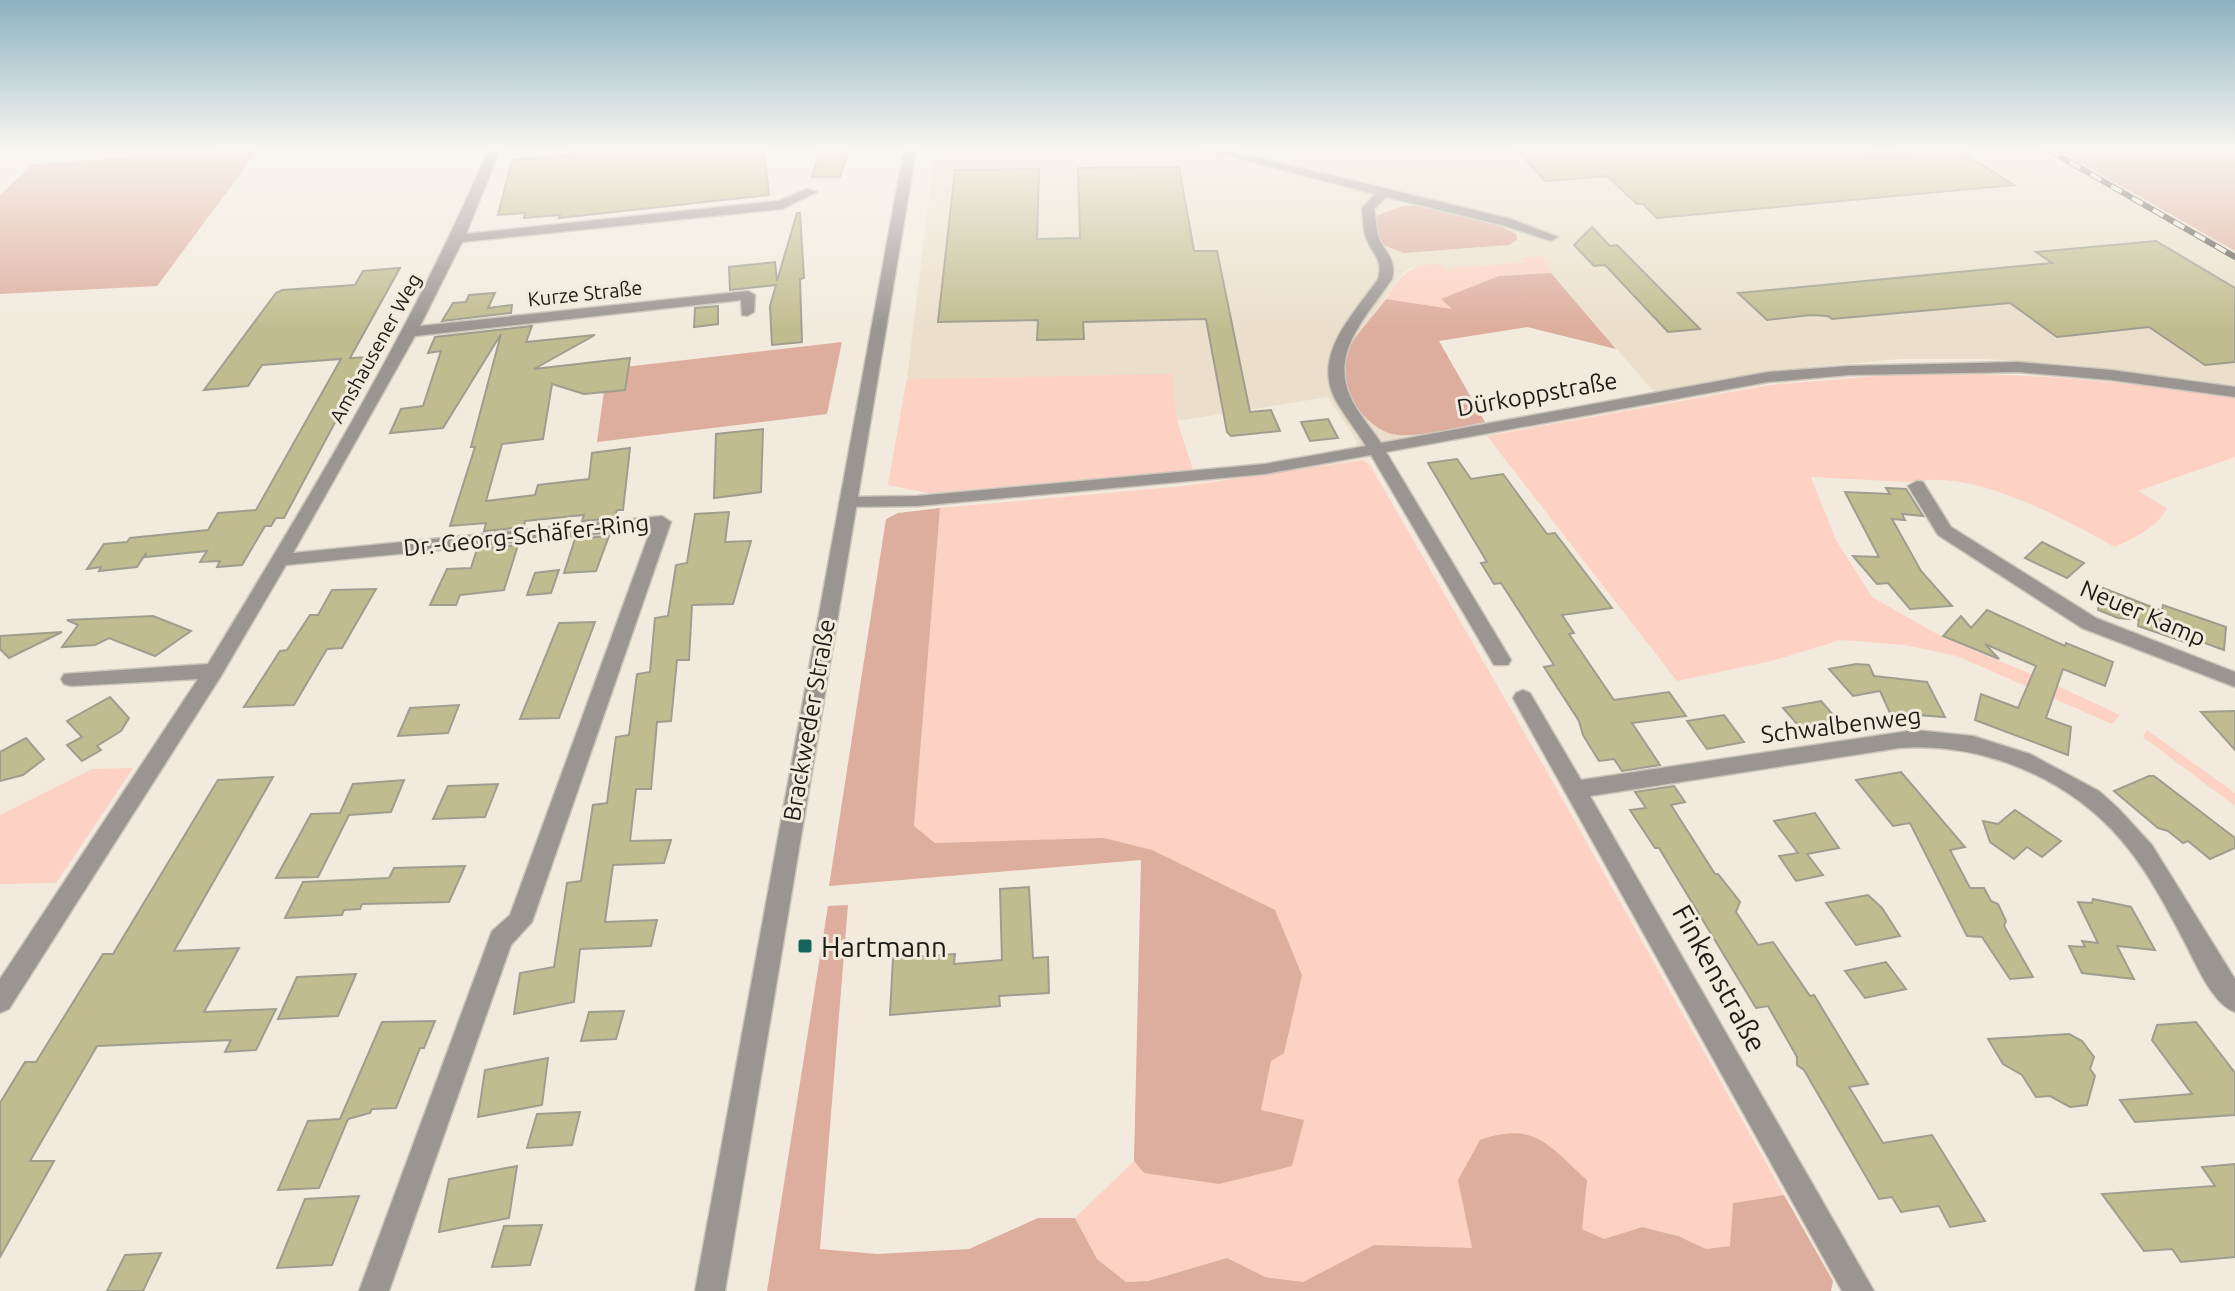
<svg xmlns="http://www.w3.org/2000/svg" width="2235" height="1291" font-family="Ubuntu,sans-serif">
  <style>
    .built { fill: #ebdfcb; fill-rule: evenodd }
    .green { fill: #fdd1c3 }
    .forest { fill: #ddad9e }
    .building { fill: #c1bc8f; stroke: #9f9d8f; stroke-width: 2 }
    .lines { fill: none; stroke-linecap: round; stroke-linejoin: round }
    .minor-casing { stroke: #ccc5b9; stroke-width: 3 }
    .tertiary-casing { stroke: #ccc5b9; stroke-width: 3 }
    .minor { fill: #9b9591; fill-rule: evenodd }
    .tertiary { fill: #9b9591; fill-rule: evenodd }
    .rail-casing { stroke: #524e47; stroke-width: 6 }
    .rail { stroke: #f2eadd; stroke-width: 4; stroke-dasharray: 12; stroke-linecap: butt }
    .poi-dot { fill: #16635c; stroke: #f2eadd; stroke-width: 3 }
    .labels { text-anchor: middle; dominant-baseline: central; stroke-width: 6; stroke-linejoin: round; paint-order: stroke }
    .far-street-label { font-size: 20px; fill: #1f1c17; stroke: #f2eadd }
    .street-label { font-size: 24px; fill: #1f1c17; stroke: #f2eadd }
    .near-poi-label { font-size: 28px; fill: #1f1c17; stroke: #f2eadd; text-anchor: start }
    .near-street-label { font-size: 28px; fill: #1f1c17; stroke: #f2eadd }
  </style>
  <rect width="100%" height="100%" fill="#f2eadd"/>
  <path class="built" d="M935 150H1234L1294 164 1285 150H2058L2235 251V385L2077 365 1986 359H1900L1760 372 1654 392 1551 273 1543 256 1523 258 1526 262 1444 269 1439 263 1411 268 1403 273 1348 350 1380 430 1395 435H1414L1355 447 1357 441 1328 397 1177 421 1193 470 929 493 888 485 907 378ZM1417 206 1510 230 1509 245 1404 253Z"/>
  <g class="green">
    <path d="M1543 256 1551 273 1499 276 1442 300 1454 309 1386 299C1404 272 1406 267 1440 263L1444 269 1525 262 1522 258Z"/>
    <path d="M1914 373C2022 373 2128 381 2235 398V457L2138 491 2167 508C2157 528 2135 537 2115 547 2060 517 1976 469 1910 482L1811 477 1836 540 1872 597 1946 639 2036 676 2120 715 2112 724 1957 656 1905 645 1841 640 1771 661 1677 681 1487 436 1770 385Z"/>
    <polygon points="1172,374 1177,421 1193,470 929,493 888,485 907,379"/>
    <polygon points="1363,460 1370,465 1558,791 1784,1195 1733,1203 1731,1246 1706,1249 1678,1236 1642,1227 1604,1239 1582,1229 1472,1249 1374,1245 1303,1282 1265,1277 1227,1258 1147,1281 1126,1282 1097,1259 1075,1218 1134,1161 1144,1173 1261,1111 1271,1060 1152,850 1104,839 935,843 914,826 940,508 1184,486"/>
    <polygon points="2147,730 2235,793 2235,806 2143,737"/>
    <polygon points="133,768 56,883 0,884 0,815 92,769"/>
  </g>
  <g class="forest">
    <polygon points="231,150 258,150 157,286 0,294 0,195 33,164"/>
    <polygon points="2058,150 2235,150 2235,251"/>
    <polygon points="1403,206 1417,206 1500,226 1516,234 1517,240 1509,245 1404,253 1385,246 1379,240 1376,216"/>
    <path d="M1551 273 1616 349 1527 327 1439 341 1485 422C1457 427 1426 437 1398 435 1364 432 1332 380 1348 349 1358 332 1374 315 1386 299L1452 309 1441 299 1499 276Z"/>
    <polygon points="842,342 827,414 597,442 607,369"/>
    <polygon points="940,508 914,826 935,843 1104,838 1152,850 1275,910 1302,975 1284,1053 1271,1061 1261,1110 1304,1120 1292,1166 1219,1184 1144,1173 1134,1161 1141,860 829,886 886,519 898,513"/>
    <path d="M848 905 820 1249 877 1254 969 1249 1038 1218H1075L1097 1259 1126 1282 1148 1281 1227 1258 1265 1277 1303 1282 1374 1245 1472 1248 1458 1180 1480 1140C1535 1121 1548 1145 1587 1180L1582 1229 1604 1239 1642 1227 1678 1236 1706 1249 1730 1246 1733 1203 1784 1195 1833 1281 1831 1291H767L828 906Z"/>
  </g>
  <g class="building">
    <polygon points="572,150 764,150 769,195 559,218 560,215 524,218 525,213 498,215 512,160 571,155"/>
    <polygon points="820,150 848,150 840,177 812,177"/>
    <polygon points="1517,150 1864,150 1870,154 1958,150 2014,185 1657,218 1643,204 1637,204 1607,176 1545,181"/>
    <polygon points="1179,167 1194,251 1217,251 1250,412 1271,410 1280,431 1231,436 1227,432 1206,319 1083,322 1084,339 1037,340 1038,320 938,322 955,170 1039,169 1037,239 1080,238 1078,168"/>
    <polygon points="797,213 800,213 804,278 800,279 802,342 772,345 770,306 776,285 730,290 729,267 775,262 777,281"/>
    <polygon points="1592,227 1610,246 1617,245 1700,329 1668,332 1605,265 1594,266 1574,245"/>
    <polygon points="2156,241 2235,288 2235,362 2205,365 2149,327 2057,337 2010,303 1832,319 1828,316 1811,315 1767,320 1738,293 2052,263 2036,252"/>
    <polygon points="400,268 350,358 370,357 324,443 284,518 276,518 271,526 265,526 242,565 217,567 220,561 200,562 207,551 145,557 146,553 137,567 99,571 101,567 87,569 104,544 127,542 130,538 208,530 218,513 256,510 341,359 262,365 248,386 204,390 276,293 282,290 355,285 363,271"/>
    <polygon points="495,293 488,308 512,305 511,313 442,321 453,303 466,302 469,295"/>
    <polygon points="718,306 718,324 694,327 695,308"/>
    <polygon points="532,326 526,342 595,335 534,369 630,358 625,390 584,394 552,384 543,439 502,444 486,501 535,495 538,485 589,479 592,453 630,448 623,510 617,510 614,518 582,521 584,515 525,521 524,527 484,531 486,523 450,526 475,447 471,447 501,334 443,428 390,433 401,409 423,406 441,351 428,353 435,337"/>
    <polygon points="1328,419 1338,438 1310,441 1301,422"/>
    <polygon points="763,429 761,492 714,498 716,434"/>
    <polygon points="1457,459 1471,479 1503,474 1547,534 1555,533 1612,608 1562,615 1574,633 1569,634 1614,700 1669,692 1686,716 1632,723 1660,765 1622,771 1614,759 1599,761 1583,735 1579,721 1544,667 1554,665 1501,583 1494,584 1481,563 1487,562 1428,463"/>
    <polygon points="1886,488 1906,489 1923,516 1902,514 1905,520 1892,519 1921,571 1952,606 1910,609 1888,583 1877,584 1853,556 1879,557 1845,492 1890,494"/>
    <polygon points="729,512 725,542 751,541 733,604 692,605 689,660 677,660 671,721 657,722 651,789 636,789 630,841 671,840 664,863 613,865 605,922 657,920 651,946 580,949 574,1002 514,1014 520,973 554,967 567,883 581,881 593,805 607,803 616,737 629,735 637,674 650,672 655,618 668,616 676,565 687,563 695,514"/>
    <polygon points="609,536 596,571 564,573 575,539"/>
    <polygon points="2042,542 2084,563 2067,578 2025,558"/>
    <polygon points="518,545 504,590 460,595 456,605 430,605 447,569 471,568 477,549"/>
    <polygon points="559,570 551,593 527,595 535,573"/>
    <polygon points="2103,588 2162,611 2163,605 2226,627 2224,650 2194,639 2193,645 2138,626 2139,620 2118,618 2098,610"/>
    <polygon points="376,589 342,648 327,649 294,705 244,707 280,651 287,650 310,615 318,615 332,590"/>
    <polygon points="1987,610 2065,646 2066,643 2113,662 2105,686 2063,669 2046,718 2071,727 2068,755 1975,720 1981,694 2018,708 2036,666 1985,644 1999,659 1943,636 1961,616 1971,628"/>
    <polygon points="153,616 191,631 155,656 109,638 95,645 62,647 78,625 67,620"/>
    <polygon points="595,622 559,718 520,719 559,623"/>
    <polygon points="62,632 9,658 0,649 0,636"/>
    <polygon points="1856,664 1869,665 1874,676 1927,682 1945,717 1890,713 1880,691 1853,696 1829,669"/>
    <polygon points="110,697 129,718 121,731 97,746 101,750 82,761 67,745 82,737 67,721"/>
    <polygon points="1821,701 1842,725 1826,728 1824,733 1817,730 1804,732 1783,708"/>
    <polygon points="459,705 448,733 398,736 410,708"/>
    <polygon points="2235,711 2235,750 2201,712"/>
    <polygon points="1724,715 1744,742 1707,749 1687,721"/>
    <polygon points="26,738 44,759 23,775 0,781 0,752"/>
    <polygon points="1901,772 1965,847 1950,850 1970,888 1984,888 1991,901 1998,904 2006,921 2004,926 2033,977 2010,979 1982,937 1967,936 1910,823 1893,826 1856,780"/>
    <polygon points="2149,776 2154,776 2235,838 2235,848 2210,859 2188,841 2183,843 2168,831 2158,828 2114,791"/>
    <polygon points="273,777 174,951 239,948 204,1012 276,1009 256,1050 225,1052 231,1040 97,1046 30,1161 54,1161 0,1257 0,1103 25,1062 36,1062 103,954 113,954 218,780"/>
    <polygon points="404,780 391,812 349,815 318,877 276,878 311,814 340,813 353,784"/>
    <polygon points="498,784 485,817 433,819 448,786"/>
    <polygon points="1674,786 1685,802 1671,805 1715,874 1718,874 1740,902 1736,912 1758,945 1773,942 1810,996 1814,995 1868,1084 1849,1087 1883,1143 1932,1135 1985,1221 1950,1227 1939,1206 1901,1212 1892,1197 1879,1199 1804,1070 1797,1065 1797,1057 1768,1006 1756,1008 1659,848 1655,848 1630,810 1646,808 1635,792"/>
    <polygon points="2015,810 2061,841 2042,857 2027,847 2014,859 1990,842 1983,821 1998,824"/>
    <polygon points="1815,813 1839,848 1807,854 1823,875 1796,881 1779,856 1798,853 1774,821"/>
    <polygon points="465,866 449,902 362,904 360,909 344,910 342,915 285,918 303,882 389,878 394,868"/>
    <polygon points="1029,887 1033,958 1048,957 1049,993 999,996 1000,1006 890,1015 893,958 955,954 954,964 1002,960 1000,889"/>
    <polygon points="1868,895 1882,908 1900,936 1856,945 1826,903"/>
    <polygon points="2093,899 2131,907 2155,950 2117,946 2134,979 2082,973 2069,946 2085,947 2082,941 2098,943 2078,902 2092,903"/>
    <polygon points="1886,962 1906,989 1865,998 1845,971"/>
    <polygon points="356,974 338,1016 278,1019 297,977"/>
    <polygon points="624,1011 616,1039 581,1041 589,1012"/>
    <polygon points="435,1021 424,1048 420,1048 396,1108 372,1109 370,1113 348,1119 319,1188 278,1190 308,1121 340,1119 382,1022"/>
    <polygon points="2196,1022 2235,1073 2235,1115 2135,1122 2120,1100 2192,1094 2152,1040 2157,1025"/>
    <polygon points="2069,1034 2082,1041 2094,1057 2090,1069 2095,1076 2087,1105 2070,1107 2050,1096 2036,1097 2022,1075 2003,1064 1988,1039"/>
    <polygon points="548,1058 542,1105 478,1117 485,1070"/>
    <polygon points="580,1112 572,1145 527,1148 537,1114"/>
    <polygon points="2235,1164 2235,1257 2181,1262 2172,1249 2144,1251 2102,1194 2215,1186 2202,1167"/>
    <polygon points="517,1166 509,1218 439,1232 449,1179"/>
    <polygon points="359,1196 332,1265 277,1268 305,1199"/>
    <polygon points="542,1225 530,1265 492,1267 504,1226"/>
    <polygon points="161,1253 143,1291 107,1291 125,1255"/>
  </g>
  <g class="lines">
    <g class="minor-casing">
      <g id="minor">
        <path d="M488 150H500L466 234 779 201 807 189 817 192 782 209 462 242 420 326 748 291 755 295 754 312 747 316 742 315 741 300 415 336 293 553 662 516 671 522 532 922 511 945 389 1291H359L489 939 492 931 510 915 651 529 286 565 221 676 9 1009 0 1013V979L198 679 71 686 64 684 61 679 64 674 208 664C309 497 412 330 488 150Z"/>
        <path d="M1205 150H1225L1511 219 1558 237 1551 241 1502 225 1386 197 1374 209C1376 217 1376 228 1378 236 1385 254 1397 258 1392 279 1368 315 1330 351 1350 396 1357 412 1371 428 1381 443L1768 372 1849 366 2018 362 2111 370 2235 387V397L2111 380 2018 372 1849 375 1768 382 1386 452 1511 660 1508 665H1494L1371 455 1265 474 917 506 842 507 839 503 842 499 848 497 917 496 1265 464 1366 446C1356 430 1344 415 1335 399 1312 354 1354 314 1378 279 1384 258 1371 254 1365 235 1363 227 1363 217 1362 208L1375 194Z"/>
        <polygon points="1917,481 1923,482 1951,527 2096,618 2235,672 2235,687 2082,628 1938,535 1908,486"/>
        <path d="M1523 690 1530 693 1581 780 1915 730 1973 736 2030 754 2099 791 2118 808 2152 845 2235 979V1012C2211 1003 2195 961 2183 939 2165 905 2147 870 2122 841 2068 777 1981 742 1899 748L1590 796 1874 1291H1842L1513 698 1516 693Z"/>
      </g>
    </g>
    <g class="tertiary-casing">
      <polygon id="tertiary" points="904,150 916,150 725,1291 695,1291"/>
    </g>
    <use href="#minor" class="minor"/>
    <use href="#tertiary" class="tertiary"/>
    <g class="rail-casing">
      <polyline id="rail" points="2049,150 2235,257"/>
    </g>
    <use href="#rail" class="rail"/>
  </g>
  <linearGradient id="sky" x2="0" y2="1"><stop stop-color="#8cb2c1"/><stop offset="0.45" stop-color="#f9f6f0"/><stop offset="1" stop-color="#f9f6f0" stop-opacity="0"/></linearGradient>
  <rect width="2235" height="330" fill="url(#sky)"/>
  <rect class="poi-dot" x="797" y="938" width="16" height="16" rx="4"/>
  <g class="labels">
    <g class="far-street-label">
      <text transform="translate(585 293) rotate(-6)">Kurze Straße</text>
      <text transform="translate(375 348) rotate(-61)">Amshausener Weg</text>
    </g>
    <g class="street-label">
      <text transform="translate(1537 394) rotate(-10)">Dürkoppstraße</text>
      <text transform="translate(526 535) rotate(-6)">Dr.-Georg-Schäfer-Ring</text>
      <text transform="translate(2143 613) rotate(23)">Neuer Kamp</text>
      <text transform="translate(809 720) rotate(-80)">Brackweder Straße</text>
      <text transform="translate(1841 725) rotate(-7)">Schwalbenweg</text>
    </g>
    <g class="near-poi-label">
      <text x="821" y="946">Hartmann</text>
    </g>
    <g class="near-street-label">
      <text transform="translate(1720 978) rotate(61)">Finkenstraße</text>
    </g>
  </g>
</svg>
